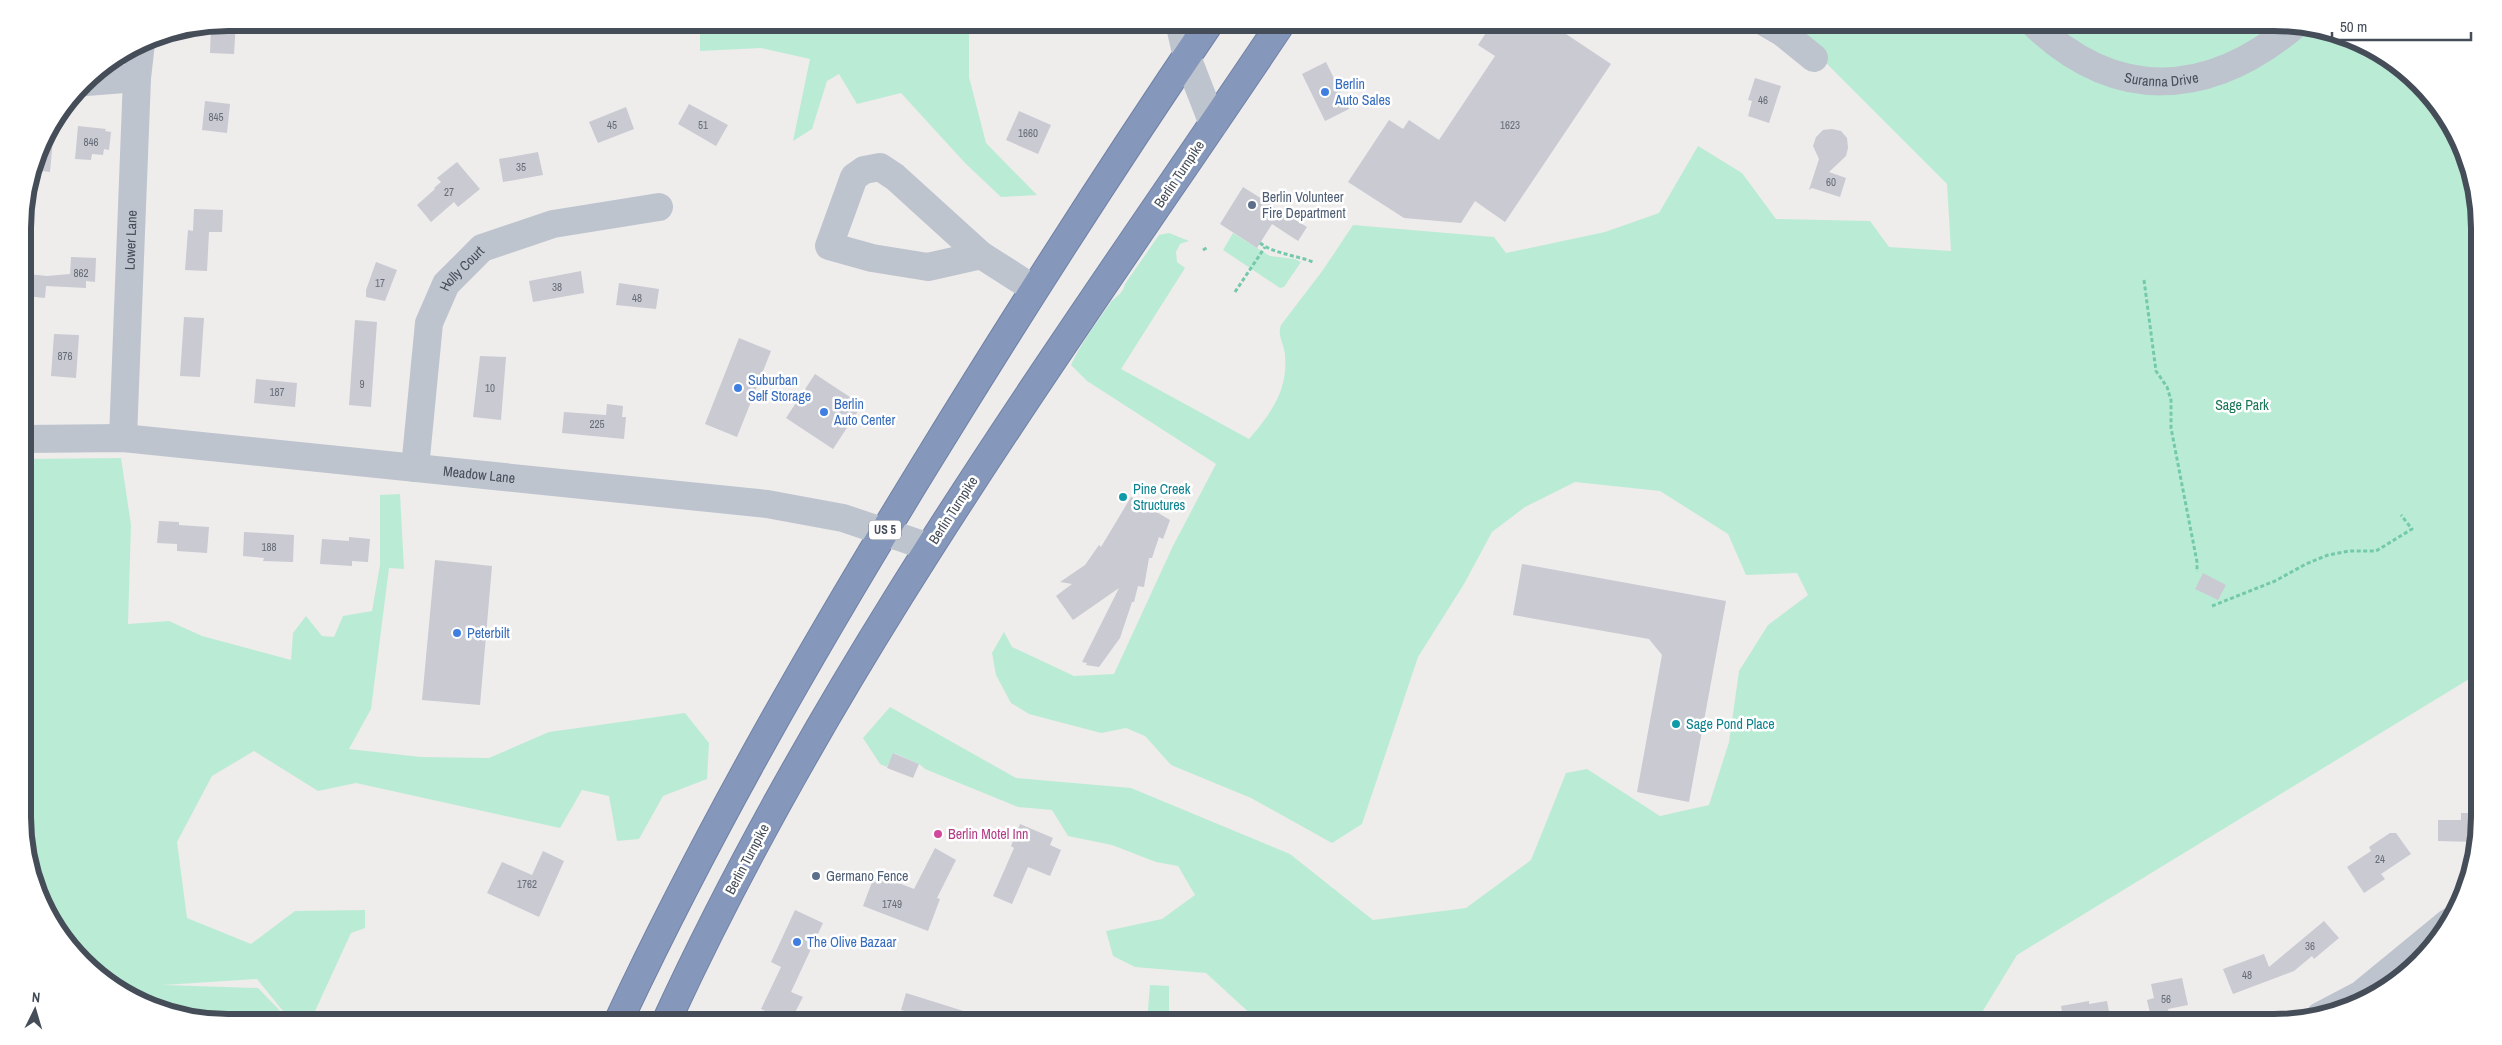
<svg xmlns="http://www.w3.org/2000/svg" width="2502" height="1045" font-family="'Archivo Narrow',sans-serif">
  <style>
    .green { fill: #baecd5 }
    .building { fill: #c9cad2 }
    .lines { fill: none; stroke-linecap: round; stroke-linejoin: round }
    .highway-casing { stroke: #7082a6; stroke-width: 30 }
    .path { stroke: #74c9ab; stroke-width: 3; stroke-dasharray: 4 2.5; stroke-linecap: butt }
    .minor { stroke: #bdc4ce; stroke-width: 28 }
    .highway { stroke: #8597ba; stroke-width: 28 }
    .shop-dot { fill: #3f7fe0; stroke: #fff; stroke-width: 2 }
    .service-dot { fill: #5c6f8a; stroke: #fff; stroke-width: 2 }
    .culture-dot { fill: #0f9aa8; stroke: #fff; stroke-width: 2 }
    .hotel-dot { fill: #d1479c; stroke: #fff; stroke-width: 2 }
    .labels { text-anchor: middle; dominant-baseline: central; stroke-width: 5; stroke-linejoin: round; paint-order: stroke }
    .number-label { font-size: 11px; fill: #666c77 }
    .shield { fill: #fff; stroke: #7d828b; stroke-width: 1 }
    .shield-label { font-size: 12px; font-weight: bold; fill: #454d59 }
    .street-label { font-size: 14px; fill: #454d59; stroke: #fff }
    .shop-label { font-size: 14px; fill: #366cbe; stroke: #fff; text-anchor: start }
    .service-label { font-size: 14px; fill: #4e5e75; stroke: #fff; text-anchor: start }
    .park-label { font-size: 14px; fill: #197755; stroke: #fff }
    .culture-label { font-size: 14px; fill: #0d838f; stroke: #fff; text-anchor: start }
    .hotel-label { font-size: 14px; fill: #b23c85; stroke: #fff; text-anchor: start }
    .rim { fill: none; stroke: #454d59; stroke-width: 6 }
  </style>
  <rect width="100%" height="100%" fill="#efecec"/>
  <g class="green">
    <polygon points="700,23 969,23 969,77 986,143 1037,195 1001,197 965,163 901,93 857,104 839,74 827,81 812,129 793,141 810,59 761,48 700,51"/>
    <path d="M1786 23H2274L2353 38 2399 65 2437 103 2464 149 2478 201 2479 673 2017 955 1976 1022H1265L1254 1017 1206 973 1135 967 1113 956 1106 931 1162 919 1195 895 1178 866 1156 862 1112 845 1068 836 1052 810 1018 807 925 769 919 764 894 753 887 767 880 764 863 738 890 707 1016 778 1131 788 1290 854 1373 920 1466 908 1531 860 1566 773 1587 769 1660 816 1709 805 1729 742 1739 671 1768 625 1808 595 1797 573 1746 575 1728 534 1660 491 1575 482 1525 507 1492 532 1464 584 1418 657 1362 824 1332 843 1251 798 1171 765 1145 736 1126 728 1101 733 1029 714 1011 703 996 675 992 653 1004 632 1012 647 1074 676 1114 674 1173 546 1216 464 1087 381 1071 365C1081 343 1097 322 1111 302 1117 295 1123 294 1125 284L1159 235 1169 233 1189 241 1180 244 1176 252 1177 262 1185 268 1121 369 1249 439C1271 413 1288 391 1285 355 1284 343 1277 336 1281 325L1323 270 1353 225 1494 237 1506 253 1605 232 1659 213 1698 146 1742 173 1776 219 1870 221 1889 247 1951 251 1947 184Z"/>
    <polygon points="1233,233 1270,256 1295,259 1301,262 1284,287 1280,288 1223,250"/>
    <polygon points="121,458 131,525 128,624 169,621 202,636 291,660 293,633 306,616 322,636 334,637 343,616 372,611 380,565 380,495 400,494 404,569 389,568 371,709 349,749 421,757 489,758 549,732 685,713 709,743 707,779 663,796 639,839 617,841 609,796 582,790 560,828 356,783 318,791 254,751 212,776 177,842 187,918 251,944 295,911 365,910 365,928 351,933 310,1022 287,1016 257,979 163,985 258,988 291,1022 228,1022 149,1007 103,980 65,942 38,896 24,844 23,459"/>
    <polygon points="1150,985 1169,986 1169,1022 1147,1022"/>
  </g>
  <g class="building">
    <polygon points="228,22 236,22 234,54 210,53 211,26"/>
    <polygon points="1493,22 1548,22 1611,64 1505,222 1475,201 1461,223 1404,218 1348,182 1389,120 1403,129 1409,120 1439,140 1495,56 1478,45"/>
    <polygon points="1326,62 1349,109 1325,121 1302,74"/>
    <polygon points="1755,78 1781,86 1769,123 1748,116 1752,101 1748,100"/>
    <polygon points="205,101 230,104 227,133 202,130"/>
    <polygon points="689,104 728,125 716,146 678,124"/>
    <polygon points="626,107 634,129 598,143 589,122"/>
    <polygon points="1019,111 1051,125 1038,154 1006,140"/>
    <polygon points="78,126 106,129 105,131 111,132 109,150 104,149 103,155 92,154 91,160 75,159"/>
    <polygon points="50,129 54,129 50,172 35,170 44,137"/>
    <polygon points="1832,129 1841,131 1847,138 1848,148 1846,156 1829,172 1846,178 1840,197 1812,188 1809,190 1819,159 1813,146 1816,137 1823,130"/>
    <polygon points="538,152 543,175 503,182 499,159"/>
    <polygon points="457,162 480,189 458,207 454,202 431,222 417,205 435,189 434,188 441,182 437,178"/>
    <polygon points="1243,187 1307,227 1298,241 1272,224 1257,248 1220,224"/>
    <polygon points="194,209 223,210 222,232 209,232 207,271 185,270 188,230 193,231"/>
    <polygon points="71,257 96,258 95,282 86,281 86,288 46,286 45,298 26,296 28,274 47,276 70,274"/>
    <polygon points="376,262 397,270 385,301 366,297 366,290"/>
    <polygon points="581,271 584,293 533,302 529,281"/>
    <polygon points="619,283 659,289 656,309 616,305"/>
    <polygon points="184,317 204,318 200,377 180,376"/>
    <polygon points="355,320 377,322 371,407 349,405"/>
    <polygon points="54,334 79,335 76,378 51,376"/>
    <polygon points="739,338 771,351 737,437 705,424"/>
    <polygon points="480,356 506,357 501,420 473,417"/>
    <polygon points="815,374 862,405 833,449 786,418"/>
    <polygon points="256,379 297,383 295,407 254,403"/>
    <polygon points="607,404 623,406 622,417 626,417 624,439 562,433 564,412 606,415"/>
    <polygon points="1131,497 1170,520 1163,539 1159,537 1152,558 1149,558 1144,587 1138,586 1134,602 1132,602 1120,638 1099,667 1086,665 1087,663 1082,662 1119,588 1073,620 1056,596 1072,584 1060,582 1085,565 1099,545 1101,547"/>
    <polygon points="159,521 179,522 179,525 209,527 207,553 177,551 177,544 157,543"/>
    <polygon points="244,532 294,535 293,562 263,561 264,558 243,556"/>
    <polygon points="349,537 370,539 368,562 352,561 352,566 320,564 322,539 349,541"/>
    <polygon points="435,560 492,566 480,705 422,700"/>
    <polygon points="1522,564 1726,601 1689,802 1637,792 1662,655 1649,639 1513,615"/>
    <polygon points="2203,573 2226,585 2218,600 2195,589"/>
    <polygon points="893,753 919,764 913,778 887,768"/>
    <polygon points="2461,813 2479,813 2475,842 2438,841 2438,820 2461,820"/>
    <polygon points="1020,824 1053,838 1050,845 1061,850 1050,876 1028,867 1012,904 993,896 1014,848 1011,846"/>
    <polygon points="2390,833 2396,833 2411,854 2381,874 2385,879 2364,893 2347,867 2371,851 2369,847"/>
    <polygon points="935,848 956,860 937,898 940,899 928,931 863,906 875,874 914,889"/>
    <polygon points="543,851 564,861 539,917 487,893 502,862 532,875"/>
    <polygon points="795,910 823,923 791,992 803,997 790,1022 761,1009 781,967 771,962"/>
    <polygon points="2324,921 2339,938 2314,959 2312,956 2294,971 2233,994 2223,969 2264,954 2269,967"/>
    <polygon points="2182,978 2188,1005 2168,1009 2171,1022 2152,1022 2147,1000 2154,998 2151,984"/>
    <polygon points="906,993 989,1019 989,1022 940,1022 901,1010"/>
    <polygon points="2089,1001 2089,1004 2107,1001 2111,1022 2064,1022 2061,1006"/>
  </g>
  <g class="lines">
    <g class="highway-casing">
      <g id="highway">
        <path d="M618 1022C708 830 814 646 925 465 1017 315 1111 168 1210 22"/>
        <path d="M666 1022C830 665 1063 348 1282 22"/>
      </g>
    </g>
    <g class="path">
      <path d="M1260 243C1275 254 1295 255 1313 262"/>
      <polyline points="1203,250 1208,247"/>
      <polyline points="2144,280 2156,371 2167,387 2171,400 2171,428 2197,562 2197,572"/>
      <polyline points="1235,292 1265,247"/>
      <polyline points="2212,606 2275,581 2306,564 2328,555 2349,551 2376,551 2412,529 2401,515"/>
    </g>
    <g class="minor">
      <polyline points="1179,22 1187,57 1213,124"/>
      <polyline points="1764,22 1783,33 1814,58"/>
      <path id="s1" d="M2032 22C2115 103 2208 98 2294 26"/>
      <polyline points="86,82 137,78"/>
      <polyline points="981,255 928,267 872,258 829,246 854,177 864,170 880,167 895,177 981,255 1034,289"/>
      <path id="s2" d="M123 438 137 78 141 43"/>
      <path id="s3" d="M23 439 123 438 767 504 843 518 929 547"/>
      <path id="s4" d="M415 468 429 323 446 284 482 248 553 224 659 207"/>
      <polyline points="2320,1016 2360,995 2449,922"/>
    </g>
    <use href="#highway" class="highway"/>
  </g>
  <g class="shop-dot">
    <circle cx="1325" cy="92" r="5"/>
    <circle cx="738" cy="388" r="5"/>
    <circle cx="824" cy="412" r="5"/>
    <circle cx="457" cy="633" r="5"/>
    <circle cx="797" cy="942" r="5"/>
  </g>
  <g class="service-dot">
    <circle cx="1252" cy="205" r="5"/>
    <circle cx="816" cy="876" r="5"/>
  </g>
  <g class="culture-dot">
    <circle cx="1123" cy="497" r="5"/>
    <circle cx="1676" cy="724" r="5"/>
  </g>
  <circle class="hotel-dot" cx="938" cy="834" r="5"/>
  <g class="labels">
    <g class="number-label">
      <text x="1763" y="100">46</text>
      <text x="216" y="117">845</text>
      <text x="612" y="125">45</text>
      <text x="703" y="125">51</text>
      <text x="1510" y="125">1623</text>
      <text x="1028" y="133">1660</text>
      <text x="91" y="142">846</text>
      <text x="521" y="167">35</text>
      <text x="1831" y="182">60</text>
      <text x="449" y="192">27</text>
      <text x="81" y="273">862</text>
      <text x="380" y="283">17</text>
      <text x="557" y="287">38</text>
      <text x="637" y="298">48</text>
      <text x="65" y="356">876</text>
      <text x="362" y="384">9</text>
      <text x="490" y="388">10</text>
      <text x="277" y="392">187</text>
      <text x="597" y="424">225</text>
      <text x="269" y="547">188</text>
      <text x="2380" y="859">24</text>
      <text x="527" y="884">1762</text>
      <text x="892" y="904">1749</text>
      <text x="2310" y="946">36</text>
      <text x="2247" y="975">48</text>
      <text x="2166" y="999">56</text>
    </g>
    <rect class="shield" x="869" y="520.5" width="32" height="19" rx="4"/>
    <g class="shield-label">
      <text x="885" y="530">US 5</text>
    </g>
    <g class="street-label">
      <text stroke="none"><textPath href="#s1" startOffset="146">Suranna Drive</textPath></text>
      <text transform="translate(1179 174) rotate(-56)">Berlin Turnpike</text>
      <text stroke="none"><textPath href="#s2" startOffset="198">Lower Lane</textPath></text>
      <text stroke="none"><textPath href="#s4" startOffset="210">Holly Court</textPath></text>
      <text stroke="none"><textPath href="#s3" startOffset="458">Meadow Lane</textPath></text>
      <text transform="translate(953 510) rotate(-57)">Berlin Turnpike</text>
      <text transform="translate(747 859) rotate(-62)">Berlin Turnpike</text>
    </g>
    <g class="shop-label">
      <text x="1335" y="84">Berlin<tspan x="1335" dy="16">Auto Sales</tspan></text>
      <text x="748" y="380">Suburban<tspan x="748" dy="16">Self Storage</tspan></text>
      <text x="834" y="404">Berlin<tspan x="834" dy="16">Auto Center</tspan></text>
      <text x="467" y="633">Peterbilt</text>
      <text x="807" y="942">The Olive Bazaar</text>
    </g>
    <g class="service-label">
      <text x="1262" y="197">Berlin Volunteer<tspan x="1262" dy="16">Fire Department</tspan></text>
      <text x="826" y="876">Germano Fence</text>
    </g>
    <g class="park-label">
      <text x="2242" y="405">Sage Park</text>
    </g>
    <g class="culture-label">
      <text x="1133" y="489">Pine Creek<tspan x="1133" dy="16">Structures</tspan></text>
      <text x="1686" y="724">Sage Pond Place</text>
    </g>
    <g class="hotel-label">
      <text x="948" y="834">Berlin Motel Inn</text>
    </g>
  </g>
  <path d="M0 0H2502V1045H0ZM228 31H2274A197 197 0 0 1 2471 228V817A197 197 0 0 1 2274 1014H228A197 197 0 0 1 31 817V228A197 197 0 0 1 228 31Z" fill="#fff" fill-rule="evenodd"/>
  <path class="rim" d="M228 31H2274A197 197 0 0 1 2471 228V817A197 197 0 0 1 2274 1014H228A197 197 0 0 1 31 817V228A197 197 0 0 1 228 31Z"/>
  <g transform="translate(35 1010) rotate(5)" stroke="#ffffff" stroke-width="4" paint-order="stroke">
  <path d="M0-4L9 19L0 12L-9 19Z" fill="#454d59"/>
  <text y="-8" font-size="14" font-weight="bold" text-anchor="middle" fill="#454d59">N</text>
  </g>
  <path d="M2332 32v8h139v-8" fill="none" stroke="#454d59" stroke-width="2.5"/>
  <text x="2340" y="32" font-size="15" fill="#454d59" stroke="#ffffff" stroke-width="4" paint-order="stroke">50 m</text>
</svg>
